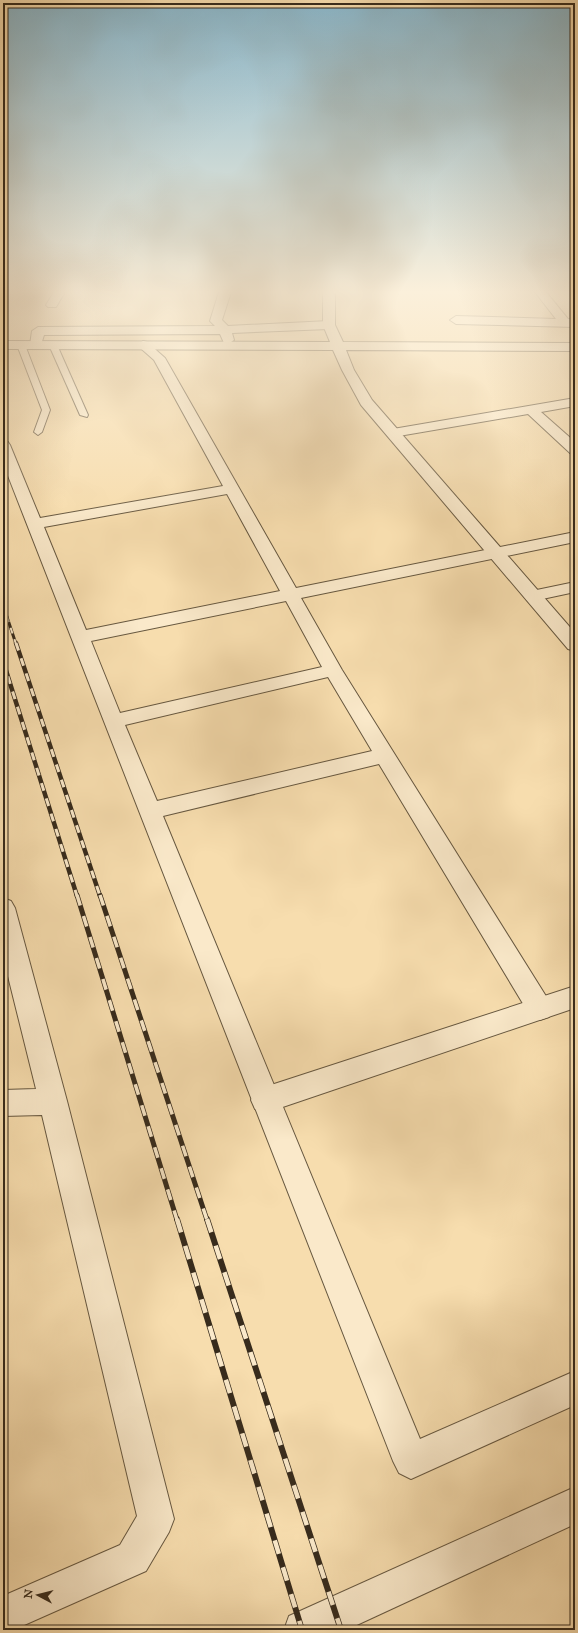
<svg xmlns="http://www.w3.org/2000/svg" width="578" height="1633" font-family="'IM FELL Great Primer',serif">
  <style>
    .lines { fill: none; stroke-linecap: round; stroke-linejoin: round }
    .service-casing { stroke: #675840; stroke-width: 2 }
    .minor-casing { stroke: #675840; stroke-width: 2 }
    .tertiary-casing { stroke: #675840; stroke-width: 2 }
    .service { fill: #fae9ca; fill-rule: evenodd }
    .minor { fill: #fae9ca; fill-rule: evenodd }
    .tertiary { fill: #fae9ca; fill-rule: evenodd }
    .rail-far3-casing { stroke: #372b1c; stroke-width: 3 }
    .rail-far2-casing { stroke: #372b1c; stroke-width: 4.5 }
    .rail-far1-casing { stroke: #372b1c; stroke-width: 5 }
    .rail-casing { stroke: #372b1c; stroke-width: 6 }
    .rail-far3 { stroke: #fae9ca; stroke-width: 2; stroke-dasharray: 6; stroke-linecap: butt }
    .rail-far2 { stroke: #fae9ca; stroke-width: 3; stroke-dasharray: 8; stroke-linecap: butt }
    .rail-far1 { stroke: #fae9ca; stroke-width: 3.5; stroke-dasharray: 11; stroke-linecap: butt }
    .rail { stroke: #fae9ca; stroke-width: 4.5; stroke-dasharray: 14; stroke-linecap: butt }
  </style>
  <rect width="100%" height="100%" fill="#f7ddae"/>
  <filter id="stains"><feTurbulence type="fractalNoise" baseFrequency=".005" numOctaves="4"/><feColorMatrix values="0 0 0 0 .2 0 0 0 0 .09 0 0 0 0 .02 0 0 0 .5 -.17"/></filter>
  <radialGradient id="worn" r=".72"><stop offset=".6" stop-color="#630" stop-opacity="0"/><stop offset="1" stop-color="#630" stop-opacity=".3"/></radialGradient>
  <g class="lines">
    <g class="service-casing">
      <g id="service">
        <polygon points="18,343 25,345 50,410 42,432 38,435 34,432 42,410 17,345"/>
        <polygon points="50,343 57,345 88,415 87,417 80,415 49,345"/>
      </g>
    </g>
    <g class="minor-casing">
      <g id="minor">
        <polygon points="54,292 65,292 56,307 48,307 46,305"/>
        <polygon points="219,292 231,292 222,320 228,326 329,321 335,325 329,329 232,333 234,340 228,344 224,343 220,334 44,335 40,348 36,349 30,345 32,331 38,327 215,326 210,321"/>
        <polygon points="535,292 546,292 568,319 575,319 575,327 456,324 450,320 456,316 556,319"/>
        <path d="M143 341 147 342 165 358 296 588 575 532V542L301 598 342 670 549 1001 553 1009 549 1017 540 1020 531 1017 379 764 163 816 420 1439 575 1371V1405L411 1479 399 1473 393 1461 3 463V441L8 442 10 445 40 518 223 486 154 360 137 345ZM227 494 280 591 86 630 44 527ZM286 601 322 667 120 713 91 641ZM328 677 372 751 157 801 125 725Z"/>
        <polygon points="575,398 575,406 541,412 575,442 575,454 570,453 528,414 393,437 388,436 386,433 388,430 393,429"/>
        <polygon points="575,582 575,592 533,601 527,600 524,596 527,592"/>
        <polygon points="3,898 11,901 15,908 67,1101 174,1519 169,1532 146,1571 13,1630 3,1630 3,1596 120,1545 137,1516 42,1115 3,1116 3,1090 36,1089 3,956"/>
      </g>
    </g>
    <g class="tertiary-casing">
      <g id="tertiary">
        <polygon points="323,292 335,292 335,325 343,342 575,343 575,351 346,350 354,370 372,400 575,633 575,651 568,649 361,405 342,370 333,350 3,349 3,341 330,342 323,325"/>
        <polygon points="575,986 575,1008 265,1113 255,1109 251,1100 255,1091 265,1087"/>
        <polygon points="575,1487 575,1524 346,1630 284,1630 289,1616"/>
      </g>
    </g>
    <use href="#service" class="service"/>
    <use href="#minor" class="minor"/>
    <use href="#tertiary" class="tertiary"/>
    <g class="rail-far3-casing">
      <polyline id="rail-far3" points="3,605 16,644"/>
    </g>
    <g class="rail-far2-casing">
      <g id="rail-far2">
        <polyline points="16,643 100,896"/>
        <polyline points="3,661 77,896"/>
      </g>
    </g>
    <g class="rail-far1-casing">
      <g id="rail-far1">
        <polyline points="77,895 177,1220"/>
        <polyline points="100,895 207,1220"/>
      </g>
    </g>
    <g class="rail-casing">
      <g id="rail">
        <polyline points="177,1219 302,1630"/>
        <polyline points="207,1219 341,1630"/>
      </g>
    </g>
    <use href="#rail-far3" class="rail-far3"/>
    <use href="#rail-far2" class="rail-far2"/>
    <use href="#rail-far1" class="rail-far1"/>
    <use href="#rail" class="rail"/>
  </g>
  <linearGradient id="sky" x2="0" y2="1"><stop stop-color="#8ab8cd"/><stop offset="0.56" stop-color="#fbf0db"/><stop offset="1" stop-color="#fbf0db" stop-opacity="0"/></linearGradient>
  <rect width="578" height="521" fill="url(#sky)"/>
  <rect width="578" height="1633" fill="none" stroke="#f7ddae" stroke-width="16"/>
  <rect x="4" y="4" width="570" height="1625" fill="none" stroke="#372b1c" stroke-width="2"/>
  <rect x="8" y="8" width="562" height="1617" fill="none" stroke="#372b1c"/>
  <g transform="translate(38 1595) rotate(277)" stroke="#fae9ca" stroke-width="3" paint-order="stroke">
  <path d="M0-3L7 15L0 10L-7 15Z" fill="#372b1c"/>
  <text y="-6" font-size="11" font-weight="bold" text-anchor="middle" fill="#372b1c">N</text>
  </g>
  <rect width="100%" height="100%" filter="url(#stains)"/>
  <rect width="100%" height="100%" fill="url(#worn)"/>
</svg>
